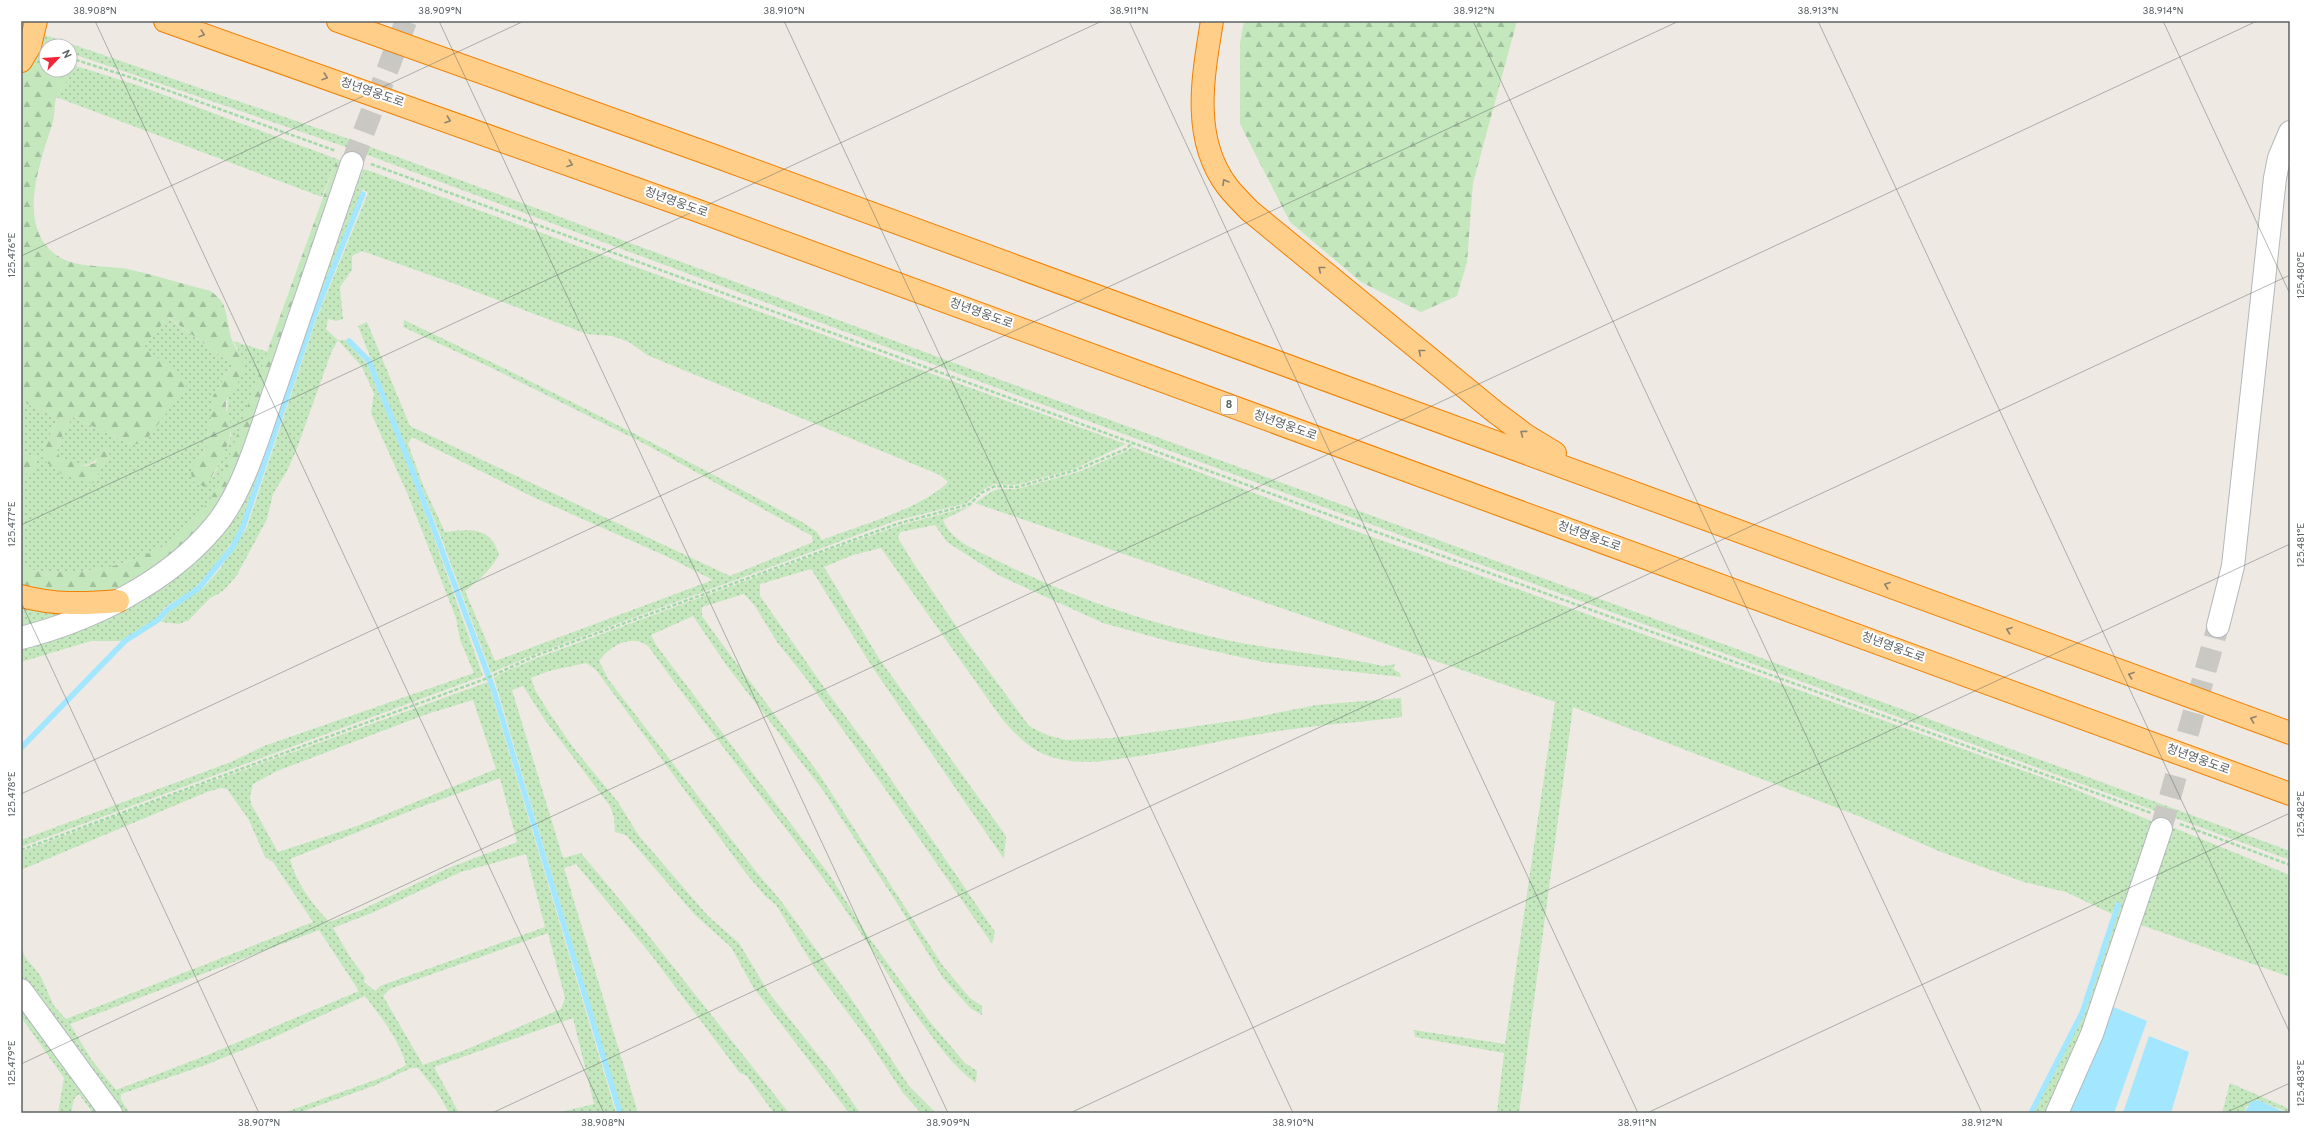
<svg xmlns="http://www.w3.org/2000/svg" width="2311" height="1134" font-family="Overpass,'Noto Sans KR',sans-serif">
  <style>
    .grass { fill: url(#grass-dots); fill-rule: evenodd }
    .forest { fill: url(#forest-firs) }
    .water { fill: #a2e6ff }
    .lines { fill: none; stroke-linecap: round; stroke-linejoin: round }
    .stream { stroke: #a2e6ff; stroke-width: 5.5 }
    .tertiary-tunnel { stroke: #c9c8c3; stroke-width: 22; stroke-dasharray: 22 11; stroke-linecap: butt }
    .secondary-tunnel { stroke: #c9c8c3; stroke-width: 22; stroke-dasharray: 22 11; stroke-linecap: butt }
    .tertiary-casing { stroke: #b3b7bb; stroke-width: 24 }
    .secondary-casing { stroke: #b4b9be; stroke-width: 24 }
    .motorway-casing { stroke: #f17f00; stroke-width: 24 }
    .path { stroke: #a0daa6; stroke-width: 2.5; stroke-dasharray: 4 2; stroke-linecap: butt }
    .tertiary { stroke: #fff; stroke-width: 22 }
    .secondary { stroke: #fff; stroke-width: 22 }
    .motorway { stroke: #ffce89; stroke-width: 22 }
    .oneway { stroke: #8c826f }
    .ticks { fill: none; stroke: #5b6164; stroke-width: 1; stroke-opacity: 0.45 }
    .labels { text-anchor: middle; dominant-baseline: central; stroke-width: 4; stroke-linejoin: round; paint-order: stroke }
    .shield { fill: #fff; stroke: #8c9092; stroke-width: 1 }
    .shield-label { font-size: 11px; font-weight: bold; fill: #5b6164 }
    .street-label { font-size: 12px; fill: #5b6164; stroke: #fff }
    .neatline { fill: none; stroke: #5b6164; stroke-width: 1.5 }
    .ticks-label { font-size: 10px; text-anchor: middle; fill: #5b6164 }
  </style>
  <defs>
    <pattern id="grass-dots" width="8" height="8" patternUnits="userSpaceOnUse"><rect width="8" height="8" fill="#c4e7be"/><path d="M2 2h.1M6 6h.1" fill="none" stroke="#a2bf9e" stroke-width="1.8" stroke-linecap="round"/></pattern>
    <pattern id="forest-firs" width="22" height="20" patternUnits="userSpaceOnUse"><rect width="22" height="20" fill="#c4e7be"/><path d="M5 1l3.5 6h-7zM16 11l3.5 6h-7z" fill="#a2bf9e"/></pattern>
  </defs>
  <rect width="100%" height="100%" fill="#eeeae3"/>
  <g class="grass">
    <polygon points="42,34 349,139 976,371 2290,851 2290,860 973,379 346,147 70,53 70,46 48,46 38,42"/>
    <polygon points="36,53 46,56 46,69 29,62"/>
    <polygon points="70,64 140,86 337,159 322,197 56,97 69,78 49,70 70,70"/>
    <path d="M363 169 370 171 1126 444 1074 469 1016 485 993 484 978 493 967 503 895 521 535 654 491 673 441 537 358 326 367 322 410 426 730 576 813 542 812 536 645 444 494 369 403 327 404 320C539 384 671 451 802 522L817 532 822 540C858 526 923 508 948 482L940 475 647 355 629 342 612 336 587 334 458 285 362 251 352 256V270L340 287 343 319 336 321 328 319 326 329 338 340H345L367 364 409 468 483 676 21 847V840L231 762 264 746 474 673 460 640 456 618 408 495 371 413 374 394 362 367 338 340 331 353 296 451 287 471 273 494 267 519 237 575 227 587 220 593 210 598 189 620 179 624 161 622 170 610 203 588 220 569 247 527 316 320 368 193 363 189 309 322 265 448 251 501 238 533 221 558 194 589 164 608 155 621 122 641H91L21 662V645L88 626 116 615 144 598 194 561 316 294ZM412 437 533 497 668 557 713 580 495 661 465 591C480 580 490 570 499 555 491 526 470 529 445 532L423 485 408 444Z"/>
    <path d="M167 317 233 365 211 399V418L204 453 196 460 213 477 231 436V426L227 415 228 395 242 374 238 350 233 341 268 352C257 385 245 417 233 449 226 468 220 491 207 507 158 565 93 579 21 569V478L35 467 36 458 21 451V401L59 418 44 446 93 483 109 455 106 449C90 469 83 468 60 458L57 449 65 429 73 417 132 445 144 347Z"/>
    <polygon points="1132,447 1339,525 2069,787 2161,825 2051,1113 2033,1113 2084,1014 2120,903 2116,903 2112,914 2066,892 2024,882 1941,852 1861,817 1573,707 1519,1113 1497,1113 1504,1053 1415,1037 1414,1030 1505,1044 1555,702 975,503 991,492 998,489 1017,489 1078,472 1127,451"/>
    <path d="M971 506 943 520C951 542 980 552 1000 562 1073 598 1151 624 1231 641 1281 651 1333 655 1383 666L1395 664 1393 669 1400 673 1401 677 1263 662 1168 641 1103 623 1000 576 947 542 935 525 900 532 898 538 912 561 960 632 1029 726 1047 735 1066 740 1112 738 1247 719 1316 705 1401 698 1402 717C1357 723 1311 725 1267 733 1222 740 1178 751 1133 757 1107 761 1081 765 1055 758 1033 753 1017 736 1002 719L881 548 853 555 824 567 878 657 1006 836 1004 859 873 668 811 569 760 584V596L828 693 877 759 995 932 992 944 881 783 805 677 777 642 755 606 744 594 702 607V616L714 633 819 774 943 966 970 998 982 1006V1015L970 1008 943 978 897 903 822 789 727 666 693 616 651 635 656 645 831 877 868 936 930 1022 965 1063 977 1071 976 1083C953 1067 938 1044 921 1022 885 973 854 919 817 870 761 796 703 722 648 646 632 633 609 646 599 661L608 679 758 874 781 901 848 994 909 1086 936 1113H921L903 1093 868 1040 818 973 776 905 765 896 745 872 596 670 586 663 549 671 531 678 535 690 548 711 572 746 618 802 639 836 708 916 739 943 769 993 833 1074 860 1113H849L753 987 731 947 695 915 626 835 615 832 614 817 610 806 545 720 523 686 512 690 563 858 581 853 629 911 789 1113H774L746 1075 740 1073 652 956 576 864 564 868 638 1113H622L494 678 500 674 537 658 818 554 898 526Z"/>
    <polygon points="21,604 64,613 62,616 21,630"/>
    <path d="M488 682 616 1113H557L594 1104 573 1018 434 1067 459 1113H449L438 1093 418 1068H411L376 1085 298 1113H283L386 1076 406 1065C399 1039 381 1017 365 996L272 1038 208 1064 121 1094V1100L130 1113H115L21 983V946L25 957 40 975 54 1006 66 1019 313 922 273 862 265 857 249 820 227 789 221 788 207 792 21 870V852L143 806ZM473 700 496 769 357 826 278 852 251 804 250 796 253 784 277 771 427 714ZM500 778 517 842 451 867 361 910 329 922C312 904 296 883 290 859L418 808ZM526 854 545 927 380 986 375 991 364 982 365 977 350 957 333 928 374 912 461 872ZM319 930 359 991 205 1056 116 1090 91 1059 70 1024ZM548 933 565 998 561 1009 465 1050 423 1065 383 996 390 989Z"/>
    <polygon points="2167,825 2290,875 2290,977 2135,923"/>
    <polygon points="21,999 105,1113 93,1113 79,1094 74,1099 71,1113 58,1113 64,1078 21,1017"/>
    <polygon points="2230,1083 2290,1109 2290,1113 2257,1100 2246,1107 2244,1113 2222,1113"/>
  </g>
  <g class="forest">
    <polygon points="1244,21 1517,21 1473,183 1467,262 1457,296 1421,312 1361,282 1290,222 1240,124 1240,43"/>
    <path d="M29 62 69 78C66 84 58 92 56 98 54 107 55 116 52 125 40 163 15 228 58 256 79 270 109 264 132 270 159 276 185 285 211 291 216 296 220 298 223 304 228 315 228 329 232 340 236 352 247 360 242 374 239 385 228 391 226 403 225 412 230 418 231 426 233 439 213 477 205 487L192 481 191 471 196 460 204 453 211 418V399L233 365 168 317 144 347 189 382 145 442 132 445 73 417 65 429 57 449 60 458 85 466 95 463 102 448 106 449 109 455 93 483 63 475 45 461 44 446 59 418 21 401V77Z"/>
    <path d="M337 159 347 163 236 471 214 514 171 554 143 575 121 587 98 593 66 595 21 588V569C103 580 176 560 219 485Z"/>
    <polygon points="21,451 36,458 35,467 21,478"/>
  </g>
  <g class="water">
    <polygon points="2106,1004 2147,1021 2114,1113 2064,1113"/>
    <polygon points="2149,1036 2189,1052 2171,1113 2123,1113"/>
    <polygon points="2258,1100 2286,1113 2244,1113 2251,1102"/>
  </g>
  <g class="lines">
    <g class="stream">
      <polyline points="349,341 369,361 411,467 494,691 620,1113"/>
      <polyline points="21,748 125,641 158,620 167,610 199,588 232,548 243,527 313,319 363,194"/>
      <polyline points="2031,1113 2082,1013 2118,905"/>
    </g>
    <polyline class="tertiary-tunnel" points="2161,829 2218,626"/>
    <polyline class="secondary-tunnel" points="352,163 406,21"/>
    <g class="tertiary-casing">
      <g id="tertiary">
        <polyline points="2218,626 2233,566 2275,178 2279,158 2290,132"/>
        <polyline points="21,990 111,1113"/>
        <polyline points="2057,1113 2092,1034 2161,829"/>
      </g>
    </g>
    <g class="secondary-casing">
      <path id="secondary" d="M21 638C91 620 167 583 214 527 245 491 261 427 277 383 302 309 327 236 352 163"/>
    </g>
    <g class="motorway-casing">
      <g id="motorway">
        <polyline points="165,21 693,209 2290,794"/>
        <polyline points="338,21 712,155 2290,733"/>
        <path d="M1212 21C1203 76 1191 138 1227 186 1234 195 1242 203 1250 211L1495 412 1527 436 1555 453"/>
        <polyline points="21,61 30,46 36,21"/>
        <path d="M21 596C54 605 85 604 118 601"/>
      </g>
    </g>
    <g class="path">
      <polyline points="70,58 136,79 336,151"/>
      <polyline points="371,164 1302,505 2151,813"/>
      <polyline points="2180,824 2290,865"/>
      <polyline points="21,850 485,679 537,655 817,553 897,524 970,504 981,493 995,486 1017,487 1076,470 1126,449 1133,442"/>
    </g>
    <use href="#tertiary" class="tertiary"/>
    <use href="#secondary" class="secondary"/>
    <use href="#motorway" class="motorway"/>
  </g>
  <defs><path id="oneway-chevron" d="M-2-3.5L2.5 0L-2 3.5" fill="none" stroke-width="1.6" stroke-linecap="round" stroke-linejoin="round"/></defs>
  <g class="oneway">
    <use href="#oneway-chevron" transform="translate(202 34) rotate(19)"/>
    <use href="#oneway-chevron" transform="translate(325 77) rotate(19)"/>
    <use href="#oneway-chevron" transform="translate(448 120) rotate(19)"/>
    <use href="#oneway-chevron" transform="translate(570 164) rotate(20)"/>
    <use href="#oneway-chevron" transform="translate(1225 182) rotate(-121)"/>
    <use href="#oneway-chevron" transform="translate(1321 269) rotate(-141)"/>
    <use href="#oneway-chevron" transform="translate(1421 352) rotate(-141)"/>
    <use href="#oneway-chevron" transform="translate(1523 433) rotate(-143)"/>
    <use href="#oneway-chevron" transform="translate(1887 585) rotate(-160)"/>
    <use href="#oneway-chevron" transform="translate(2009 630) rotate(-160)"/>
    <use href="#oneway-chevron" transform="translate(2131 675) rotate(-160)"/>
    <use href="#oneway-chevron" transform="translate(2253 719) rotate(-160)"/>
  </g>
  <path class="ticks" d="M95 21 604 1113M439 21 948 1113M784 21 1293 1113M1129 21 1638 1113M1473 21 1982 1113M1818 21 2290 1033M2163 21 2290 294M21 256 524 21M21 525 1102 21M21 602 259 1113M21 794 1679 21M21 1064 2257 21M492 1113 2290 275M1070 1113 2290 544M1647 1113 2290 813M2225 1113 2290 1083"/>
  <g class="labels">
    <rect class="shield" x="1221" y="396" width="16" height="18" rx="3"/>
    <g class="shield-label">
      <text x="1229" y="405">8</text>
    </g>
    <g class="street-label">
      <text transform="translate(372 93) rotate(19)">청년영웅도로</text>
      <text transform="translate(676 203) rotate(20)">청년영웅도로</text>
      <text transform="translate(981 314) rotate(20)">청년영웅도로</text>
      <text transform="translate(1285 426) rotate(20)">청년영웅도로</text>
      <text transform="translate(1589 537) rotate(20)">청년영웅도로</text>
      <text transform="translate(1893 648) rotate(20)">청년영웅도로</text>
      <text transform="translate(2198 760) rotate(20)">청년영웅도로</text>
    </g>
  </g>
  <rect width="2311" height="1134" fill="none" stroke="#ffffff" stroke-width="44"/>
  <g transform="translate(58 58) rotate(65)"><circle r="19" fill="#ffffff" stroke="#bdc0c1"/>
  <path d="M0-3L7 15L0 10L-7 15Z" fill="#f12637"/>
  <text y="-6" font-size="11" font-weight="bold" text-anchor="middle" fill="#5b6164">N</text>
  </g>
  <rect x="22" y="22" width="2267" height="1090" class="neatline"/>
  <g class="ticks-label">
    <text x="95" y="14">38.908°N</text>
    <text x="440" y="14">38.909°N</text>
    <text x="784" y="14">38.910°N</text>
    <text x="1129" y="14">38.911°N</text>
    <text x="1474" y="14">38.912°N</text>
    <text x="1818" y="14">38.913°N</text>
    <text x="2163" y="14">38.914°N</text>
    <text transform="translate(11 255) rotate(-90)" y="4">125.476°E</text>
    <text transform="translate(2300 275) rotate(-90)" y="4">125.480°E</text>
    <text transform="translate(11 524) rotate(-90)" y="4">125.477°E</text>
    <text transform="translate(2300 545) rotate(-90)" y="4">125.481°E</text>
    <text transform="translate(11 794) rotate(-90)" y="4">125.478°E</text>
    <text transform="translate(2300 814) rotate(-90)" y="4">125.482°E</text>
    <text transform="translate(11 1063) rotate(-90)" y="4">125.479°E</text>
    <text transform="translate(2300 1083) rotate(-90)" y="4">125.483°E</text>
    <text x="259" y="1126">38.907°N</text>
    <text x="603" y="1126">38.908°N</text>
    <text x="948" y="1126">38.909°N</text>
    <text x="1293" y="1126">38.910°N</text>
    <text x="1637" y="1126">38.911°N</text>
    <text x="1982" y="1126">38.912°N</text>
  </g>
</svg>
